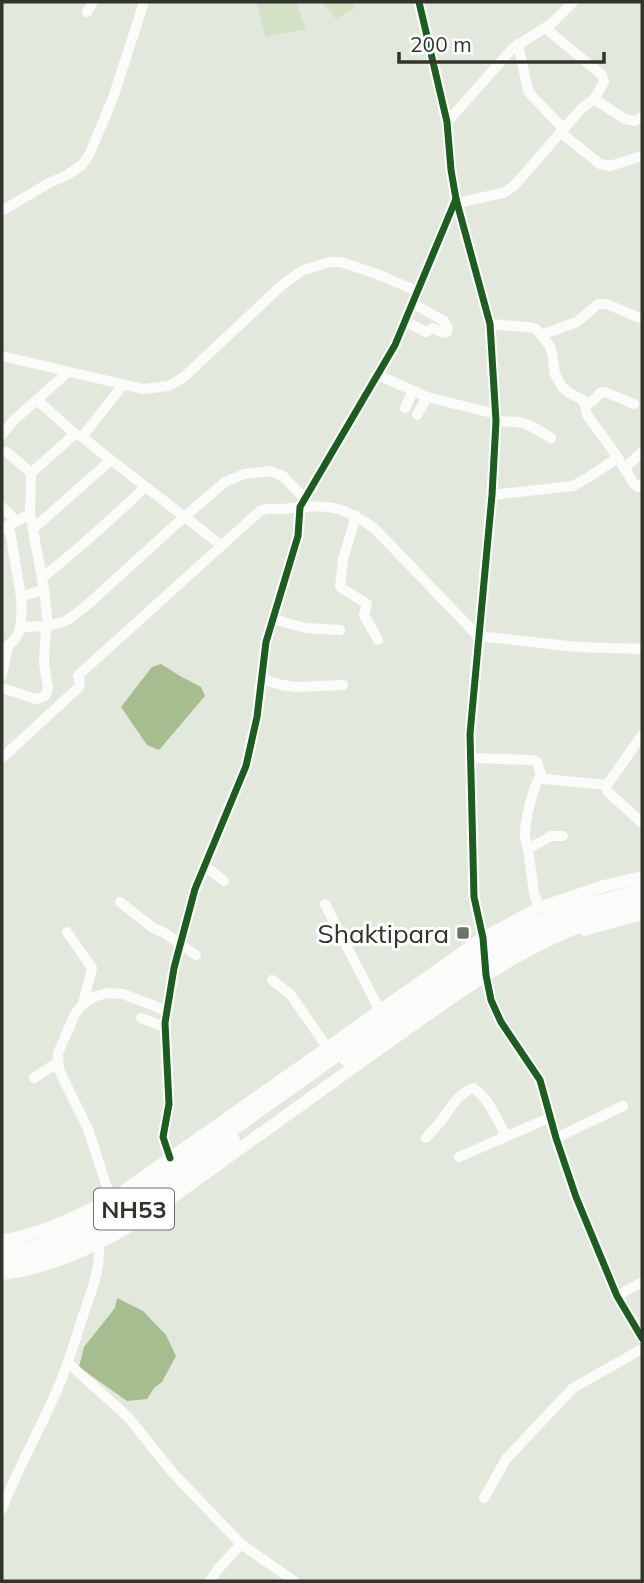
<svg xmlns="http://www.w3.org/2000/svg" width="644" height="1583" font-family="Mulish,sans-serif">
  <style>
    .green { fill: #d3e2c4 }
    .water { fill: #a6bd90 }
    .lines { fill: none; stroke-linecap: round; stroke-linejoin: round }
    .minor { stroke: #fbfcfa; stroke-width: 10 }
    .major { stroke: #fbfcfa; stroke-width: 12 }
    .highway { stroke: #fbfcfa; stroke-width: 14 }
    .cycleway-casing { stroke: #fff; stroke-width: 11 }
    .cycleway { stroke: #1b5e20; stroke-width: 7 }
    .poi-dot { fill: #6e7369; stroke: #fff; stroke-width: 2.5 }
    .labels { text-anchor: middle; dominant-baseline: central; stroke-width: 6; stroke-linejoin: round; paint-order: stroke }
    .shield { fill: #fff; stroke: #6e716b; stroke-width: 2 }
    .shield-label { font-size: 24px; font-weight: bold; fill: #30342b }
    .poi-label { font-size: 26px; fill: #30342b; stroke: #fff; text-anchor: end }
  </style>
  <rect width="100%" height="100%" fill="#e2e9dc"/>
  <g class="green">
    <polygon points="256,2 296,2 306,29 266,37"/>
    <polygon points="322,2 352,2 354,8 336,19"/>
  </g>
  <g class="water">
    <polygon points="161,664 180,676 201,687 205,696 159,750 147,745 121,707 152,667"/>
    <polygon points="117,1298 143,1311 166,1335 176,1356 162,1382 154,1388 147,1399 127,1401 79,1367 84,1347 115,1308"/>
  </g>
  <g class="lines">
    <g class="minor">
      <polyline points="419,2 447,122 451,170 456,199 490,324 496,421 492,495 470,734 474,897 483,943"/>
      <polyline points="87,12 93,2"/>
      <polyline points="518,44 528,90 532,96 563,128"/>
      <polyline points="594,99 625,119 635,121 642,117"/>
      <polyline points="447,122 513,48 551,24 573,2"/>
      <polyline points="560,132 600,164 610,166 642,156"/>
      <polyline points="457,203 503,193 514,186 581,109 594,99 604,82 602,75 545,28"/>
      <polyline points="2,211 49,183 67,175 82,165 89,155 113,98 144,2"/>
      <polyline points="405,321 426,332 433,328 443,333 447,332 448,328 444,321 412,303"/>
      <polyline points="490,324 527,327 536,329 541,335 549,345 552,352 555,374 562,387 569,393 583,400 585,405 587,415 610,446 635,485 638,487 642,485"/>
      <polyline points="541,335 577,322 598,304 607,304 642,319"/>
      <polyline points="2,356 143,389 169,386 184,377 282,285 303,270 330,262 341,262 377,274 417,291"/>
      <polyline points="378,375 427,397 496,414"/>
      <polyline points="585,405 593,401 600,393 605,392 634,404"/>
      <polyline points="405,408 413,391"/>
      <polyline points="417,415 427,397"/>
      <path d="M496 421C523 421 528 423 551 438"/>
      <polyline points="2,435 13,421 68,372"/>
      <polyline points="82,437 123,385"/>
      <polyline points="7,452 31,473 75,434"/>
      <polyline points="111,460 221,545"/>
      <polyline points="624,469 642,452"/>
      <polyline points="492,495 573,486 589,477 617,458"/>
      <polyline points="2,507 16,521"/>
      <polyline points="355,515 354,523 343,559 340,587 367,604 364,615 378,640"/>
      <polyline points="9,525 21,597"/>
      <polyline points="2,529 30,514"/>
      <polyline points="33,529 111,460 82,437 75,434 37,400"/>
      <path d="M42 578C78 549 112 519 145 487"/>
      <polyline points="44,589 48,626"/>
      <polyline points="273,619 305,628 340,630"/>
      <polyline points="21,627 48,626 66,621 86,606 184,517 225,482 244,474 270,471 283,476 304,498"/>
      <path d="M2 648C24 641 22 616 21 597L44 589 30 514 31 473"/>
      <polyline points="2,675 8,646"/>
      <polyline points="261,679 282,685 296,687 343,685"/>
      <polyline points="2,688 36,699 41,698 45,696 48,689 44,663 46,626"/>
      <path d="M2 758 79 687 80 683 78 676 84 670 260 511C268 507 273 509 281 509 326 506 335 501 374 528L478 636 577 647 642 649"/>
      <polyline points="470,758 533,760 537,762 541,775 544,779 607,785"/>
      <polyline points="607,785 642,735"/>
      <polyline points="607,785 607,791 642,823"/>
      <path d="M528 849C528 848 525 839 525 837 524 823 533 786 541 775"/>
      <polyline points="205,866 224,881"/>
      <polyline points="120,902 153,928 163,932 196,955"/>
      <polyline points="325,904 379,1009"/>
      <polyline points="539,908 534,893 528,849 551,836 563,836"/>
      <polyline points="584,931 642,915"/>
      <polyline points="67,932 92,968 83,1004"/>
      <polyline points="485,971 491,1000 501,1022 540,1080 556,1138 576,1197 617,1296 642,1338"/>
      <polyline points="272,980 290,994 327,1047"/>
      <polyline points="141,1018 165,1027"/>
      <polyline points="34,1078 58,1062"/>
      <path d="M426 1138C431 1132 436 1127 441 1121 451 1108 456 1095 473 1088 489 1098 497 1120 506 1136"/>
      <polyline points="556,1138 623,1106"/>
      <polyline points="459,1157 551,1117"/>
      <polyline points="170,1158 163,1137 169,1104 165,1023 174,968 195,889 246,766 257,717 266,642 298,536 300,507 395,345 456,199"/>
      <polyline points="111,1200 88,1129 59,1070 58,1053 75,1014 83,1004 96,996 108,993 123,994 167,1011"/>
      <polyline points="617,1296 642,1282"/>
      <polyline points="68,1363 128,1417 173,1473 241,1544 294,1581"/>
      <polyline points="484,1498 506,1459 573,1388 642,1349"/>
      <path d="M2 1509C17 1470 37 1435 54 1397 66 1371 74 1344 83 1316 91 1292 101 1269 99 1243"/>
      <polyline points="210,1581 218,1569 241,1544"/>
    </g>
    <g class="major">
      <path d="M2 1241C43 1233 73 1218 111 1200L483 938 539 908 604 886 642 877"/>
      <path d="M2 1274C52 1268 104 1243 146 1216 222 1162 296 1108 372 1054 452 998 544 925 642 909"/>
    </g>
    <g class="highway">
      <path d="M346 1059C414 1013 479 959 555 927 583 915 613 907 642 901"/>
      <polyline points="163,1189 233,1140"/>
      <path d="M2 1254C59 1245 108 1215 155 1184L472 959 531 926 571 910 642 890"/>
      <path d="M2 1264C49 1256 93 1237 132 1210"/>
    </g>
    <g class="cycleway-casing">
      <g id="cycleway">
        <polyline points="419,2 447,122 451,170 456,199 490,324 496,421 492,495 470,734 474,897 483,938 486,975 491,1000 501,1022 540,1080 556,1138 576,1197 617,1296 642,1338"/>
        <polyline points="170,1158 163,1137 169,1104 165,1023 174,968 195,889 246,766 257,717 266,642 298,536 300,507 395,345 456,199"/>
      </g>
    </g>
    <use href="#cycleway" class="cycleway"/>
  </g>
  <rect class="poi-dot" x="456" y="926" width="14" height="14" rx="3.5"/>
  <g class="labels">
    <rect class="shield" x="94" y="1188.5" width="80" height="41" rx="5"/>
    <g class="shield-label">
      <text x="134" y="1209">NH53</text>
    </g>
    <g class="poi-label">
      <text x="449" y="933">Shaktipara</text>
    </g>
  </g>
  <rect width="644" height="1583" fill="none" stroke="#30342b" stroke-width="7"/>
  <path d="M399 52v10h205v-10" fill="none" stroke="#30342b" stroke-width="3.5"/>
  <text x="410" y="52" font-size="21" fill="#30342b" stroke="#ffffff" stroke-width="5" paint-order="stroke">200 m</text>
</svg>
